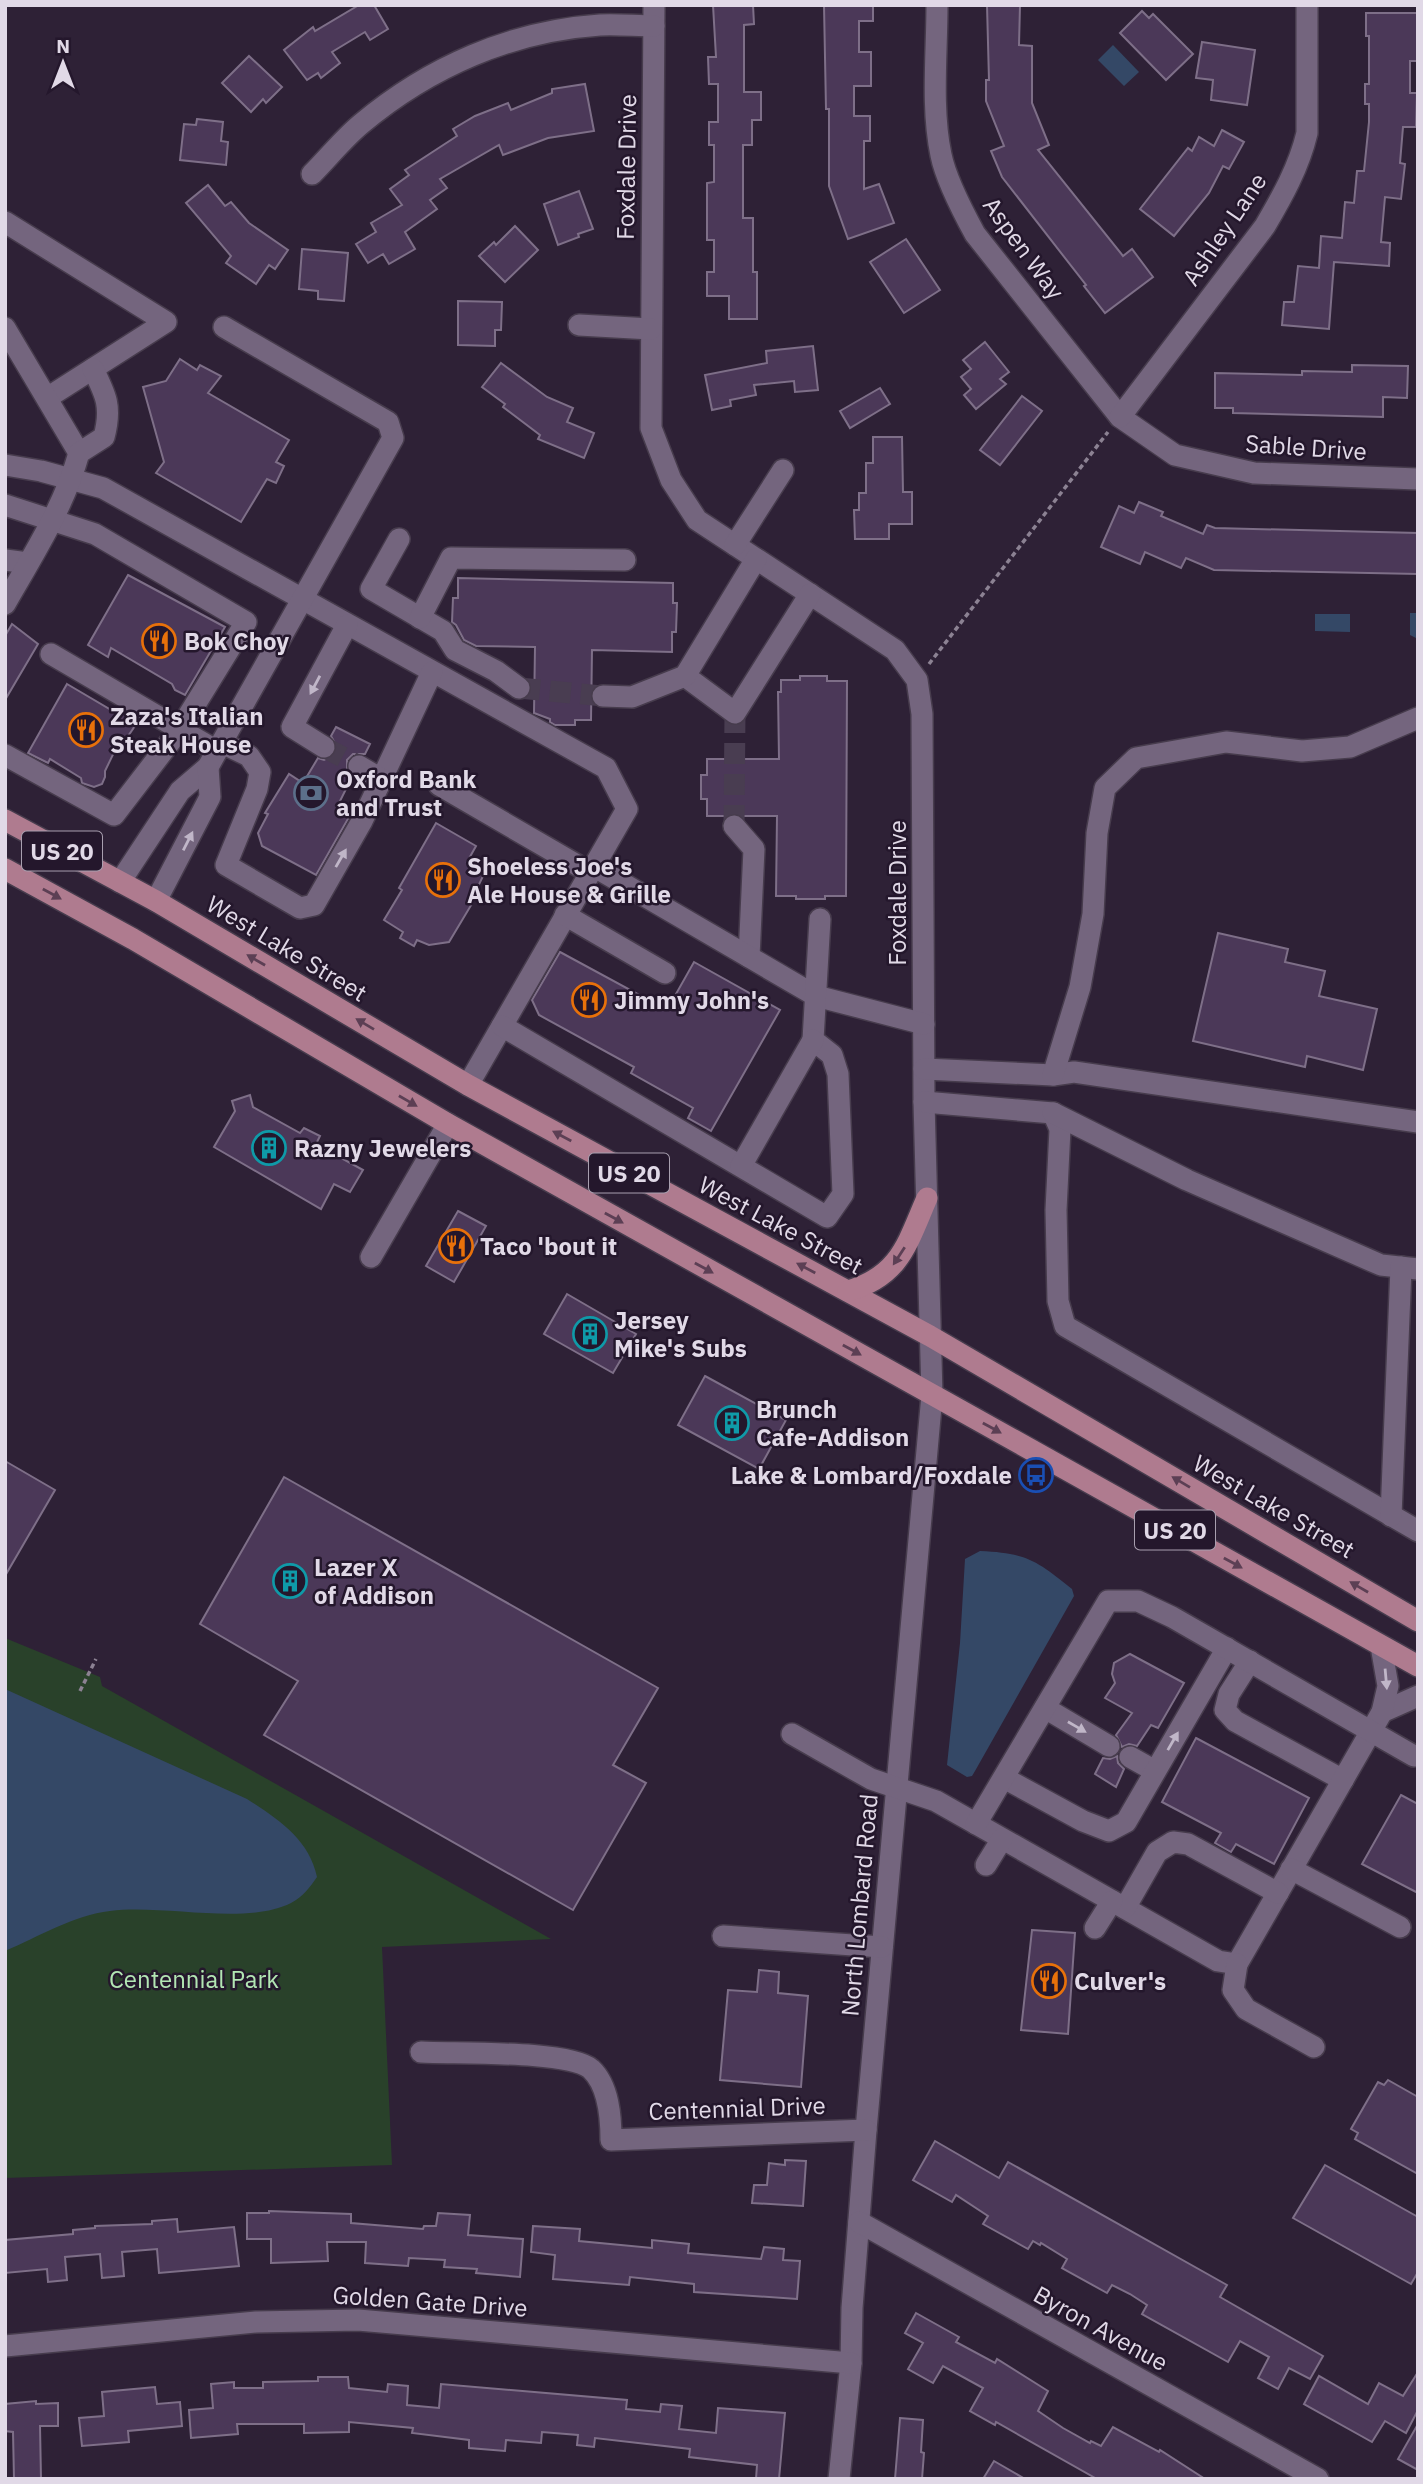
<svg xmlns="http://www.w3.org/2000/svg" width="1423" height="2484" font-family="'IBM Plex Sans',sans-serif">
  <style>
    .green { fill: #29412a }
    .water { fill: #344866 }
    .building { fill: #4b3858; stroke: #7e6f88; stroke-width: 2 }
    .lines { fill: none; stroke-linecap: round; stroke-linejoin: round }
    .minor-tunnel { stroke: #493d51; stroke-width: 21; stroke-dasharray: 21 10; stroke-linecap: butt }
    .minor-casing { stroke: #473c4d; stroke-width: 24 }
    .major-casing { stroke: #473c4d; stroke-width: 24 }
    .path { stroke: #8c8293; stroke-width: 3.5; stroke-dasharray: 5 3.5; stroke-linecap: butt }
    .minor { stroke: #74657e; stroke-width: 21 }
    .major { stroke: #af7b8f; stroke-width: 21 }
    .oneway { fill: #c0b6c8 }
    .oneway2 { fill: #5c3f54 }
    .labels { text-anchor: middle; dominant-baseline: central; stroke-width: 5; stroke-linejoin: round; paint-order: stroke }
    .shield { fill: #24172c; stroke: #a89faf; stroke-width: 2 }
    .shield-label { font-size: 23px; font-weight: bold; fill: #e1d9e7 }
    .street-label { font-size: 24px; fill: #e1d9e7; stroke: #24172c }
    .poi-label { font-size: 24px; font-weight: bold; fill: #e1d9e7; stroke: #24172c; text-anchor: start }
    .park-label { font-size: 24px; fill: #b2e6b3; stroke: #24172c }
  </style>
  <rect width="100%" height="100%" fill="#2e2136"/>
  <polygon class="green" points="5,1638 100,1677 102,1686 551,1939 382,1947 392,2165 5,2178"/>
  <g class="water">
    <polygon points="1113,45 1139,72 1124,86 1098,60"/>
    <polygon points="1410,613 1418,613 1418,639 1410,635"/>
    <polygon points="1315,614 1350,614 1350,632 1315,631"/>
    <path d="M980 1551C1027 1553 1037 1561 1072 1589L1074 1596 975 1771 972 1776 967 1777 947 1765 960 1643 965 1559Z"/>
    <path d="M5 1689 247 1799C278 1819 309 1839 317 1877 310 1887 303 1897 291 1903 245 1926 164 1904 110 1911 74 1915 38 1937 5 1951Z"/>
  </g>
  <g class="building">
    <polygon points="359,5 374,5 388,29 370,40 365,32 332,52 340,63 321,78 318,73 307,80 284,50 313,27 315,31"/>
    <polygon points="713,5 753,5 754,24 744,25 744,92 761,92 761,120 752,120 752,145 743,145 743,218 753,218 753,272 757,272 757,319 729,319 729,296 707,296 707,272 714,272 714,240 707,240 707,183 714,182 714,145 709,145 709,122 718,122 718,84 709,84 708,57 716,57"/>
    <polygon points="824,5 873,5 873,21 859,21 859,52 871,52 871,86 854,86 854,116 870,116 870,141 864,141 864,189 879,184 894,223 848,239 829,186 829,109 826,109"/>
    <polygon points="987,5 1020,5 1019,45 1032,46 1032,103 1049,145 1038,150 1123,256 1132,249 1153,277 1105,313 1084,286 1086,285 1002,177 991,151 1004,146 986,101 986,80 989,80"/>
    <polygon points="1142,11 1149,18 1153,14 1193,54 1166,80 1120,33"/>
    <polygon points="1366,13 1418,13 1418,61 1410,61 1410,93 1417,93 1416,127 1403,127 1400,163 1405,164 1401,199 1385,197 1381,242 1390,243 1389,266 1334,262 1329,329 1282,325 1284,302 1294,302 1298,266 1319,268 1321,236 1342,238 1345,202 1354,203 1357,171 1364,171 1369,122 1369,104 1365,104 1365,84 1369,84 1369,36 1366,36"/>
    <polygon points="1202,42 1255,50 1247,105 1211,100 1213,80 1196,78"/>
    <polygon points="249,56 282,87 266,103 263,99 251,112 222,83"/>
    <polygon points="585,84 594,131 548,138 503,155 499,145 440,179 447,188 430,200 437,209 405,232 415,249 389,264 383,254 368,263 356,244 376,232 371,223 402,205 390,189 409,175 405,170 457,136 453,129 475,116 508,103 511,110 552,93 552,89"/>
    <polygon points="197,119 223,122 221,141 228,142 226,165 180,160 184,124 196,125"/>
    <polygon points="1222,130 1244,142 1229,169 1223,166 1209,193 1174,236 1140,209 1188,148 1192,151 1199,137 1214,146"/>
    <polygon points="208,185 225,206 231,202 249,223 288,250 275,269 269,265 256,284 226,263 231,256 186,203"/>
    <polygon points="579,191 593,229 578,234 579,237 558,245 544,204"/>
    <polygon points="515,226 538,250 505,282 479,256 494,242 496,245"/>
    <polygon points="906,239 940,290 904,313 870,262"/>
    <polygon points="302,249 348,253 344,301 318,299 318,291 299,289"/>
    <polygon points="458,301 502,302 501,330 495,330 495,346 458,345"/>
    <polygon points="985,342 1009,372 1000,379 1006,384 976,409 964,395 971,389 961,377 971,369 963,360"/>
    <polygon points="813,346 818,390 795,392 794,381 754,385 756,395 730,400 731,406 712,410 705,375 767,363 766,351"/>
    <polygon points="180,359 197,370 200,365 221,376 208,393 289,440 276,462 284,466 276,483 267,479 241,522 156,473 164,462 143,387 166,381"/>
    <polygon points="501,363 547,397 573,408 567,422 594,433 584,458 538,439 540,435 503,407 505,404 482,387"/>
    <polygon points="1352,365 1408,366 1407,398 1383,397 1383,417 1233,413 1233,408 1215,408 1215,373 1302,375 1302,371 1352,372"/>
    <polygon points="880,388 890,404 850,428 840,411"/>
    <polygon points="1022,396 1042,411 1000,465 980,450"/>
    <polygon points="873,437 902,437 903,492 912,492 912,524 889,524 889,539 855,539 854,510 859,510 859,493 866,493 866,463 873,463"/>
    <polygon points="1139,502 1163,512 1161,516 1203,534 1207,525 1215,528 1418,533 1418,574 1214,570 1186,558 1181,568 1145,552 1140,564 1101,547 1119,506 1134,513"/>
    <polygon points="128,575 225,627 185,695 175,690 172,684 111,648 108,657 88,645"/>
    <polygon points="458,578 673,583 673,603 677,603 676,632 672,632 672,652 592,650 591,720 575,720 575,725 555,725 550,722 550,719 534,713 535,647 476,646 464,640 456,625 452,622 453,598 458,598"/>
    <polygon points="12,624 38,644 5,700 5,636"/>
    <polygon points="800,676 827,676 827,681 847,681 846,896 825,896 825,899 796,899 796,896 776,896 777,816 742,816 732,813 726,816 707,816 707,799 701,799 701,775 707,775 707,759 779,759 778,692 781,692 781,680 800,680"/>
    <polygon points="67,684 113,711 115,707 139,720 124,742 120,740 105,771 105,777 102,784 94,787 82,783 81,778 50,759 48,763 28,753"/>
    <polygon points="336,727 370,744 365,754 353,754 347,760 347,772 352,777 339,803 353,810 316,875 262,846 258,833 268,814 265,813 289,774 303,783 318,758 324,760 335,754 337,747 331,736"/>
    <polygon points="436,823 476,846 467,862 485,872 471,901 473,902 449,942 429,945 417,940 414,946 400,938 403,932 384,920 402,890 399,888"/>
    <polygon points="1218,933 1288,949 1285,962 1325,971 1319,996 1377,1009 1363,1070 1307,1056 1305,1067 1193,1041"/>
    <polygon points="560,952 667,1010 694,962 780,1010 711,1131 688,1118 693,1108 631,1073 634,1067 539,1015 532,1000"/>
    <polygon points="250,1095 253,1107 300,1133 304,1128 320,1136 316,1144 363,1170 350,1192 334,1184 321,1209 214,1147 235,1111 232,1101"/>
    <polygon points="458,1211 486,1226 454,1282 426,1266"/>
    <polygon points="567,1294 636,1334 613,1373 544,1334"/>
    <polygon points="705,1376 786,1420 759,1469 678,1425"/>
    <polygon points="5,1461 55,1490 5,1576"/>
    <polygon points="284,1477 658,1688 613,1765 646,1783 573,1910 264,1735 298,1681 200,1624"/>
    <polygon points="1130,1654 1184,1683 1158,1728 1151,1725 1137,1746 1129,1744 1122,1747 1116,1735 1132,1713 1105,1698 1115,1683 1112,1674 1114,1663"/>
    <polygon points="1196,1738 1309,1798 1274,1864 1236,1844 1231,1852 1215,1843 1221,1833 1162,1802"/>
    <polygon points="1117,1756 1118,1763 1124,1769 1116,1787 1095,1774 1103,1758 1110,1759"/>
    <polygon points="1401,1795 1418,1804 1418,1893 1362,1864"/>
    <polygon points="1032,1930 1075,1933 1068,2034 1021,2030"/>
    <polygon points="759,1970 779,1972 778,1993 808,1996 801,2087 720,2080 728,1990 757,1992"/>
    <polygon points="1388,2080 1418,2097 1418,2174 1355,2139 1358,2133 1351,2129 1378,2082 1384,2085"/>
    <polygon points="935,2141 999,2178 1008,2162 1227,2285 1220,2297 1323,2356 1310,2379 1289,2368 1278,2389 1258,2378 1269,2357 1240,2341 1228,2362 1142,2314 1147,2305 1130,2294 1112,2285 1107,2293 1062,2268 1067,2259 1041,2243 1040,2245 1033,2241 1028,2249 983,2224 988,2216 956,2195 952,2202 913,2180"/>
    <polygon points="785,2160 806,2161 803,2206 752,2203 754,2185 767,2185 769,2163 785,2165"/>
    <polygon points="1325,2165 1418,2217 1418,2272 1411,2284 1293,2218"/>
    <polygon points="269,2211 351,2214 351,2223 423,2229 424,2226 436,2226 438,2213 470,2215 468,2235 523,2239 520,2277 476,2273 477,2269 444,2267 445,2260 409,2258 408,2266 365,2263 366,2242 327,2242 328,2261 271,2263 271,2239 247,2239 247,2213 269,2213"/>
    <polygon points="177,2219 178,2232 234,2227 239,2266 159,2273 157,2249 122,2252 124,2276 102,2278 100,2254 65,2257 67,2280 48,2282 47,2269 5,2273 5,2240 73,2234 73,2230 95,2228 95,2226 152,2224 152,2221"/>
    <polygon points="533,2226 580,2229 579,2241 652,2248 652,2240 689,2244 688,2253 761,2259 764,2247 784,2249 783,2260 800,2261 797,2299 694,2292 694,2284 630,2277 629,2285 553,2279 555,2255 531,2252"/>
    <polygon points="916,2313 959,2337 956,2342 995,2363 997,2359 1048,2391 1038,2411 1063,2428 1090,2443 1091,2441 1101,2446 1113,2427 1159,2452 1160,2450 1205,2479 1097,2479 996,2422 995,2425 970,2411 983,2388 943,2366 933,2383 908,2369 923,2343 905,2333"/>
    <polygon points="1418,2372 1418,2410 1406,2433 1385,2421 1372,2442 1304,2404 1319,2376 1368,2404 1379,2383 1403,2396"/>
    <polygon points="318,2377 348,2377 349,2388 387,2392 388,2384 408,2386 407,2405 439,2408 441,2384 627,2400 626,2409 660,2412 661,2404 682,2406 679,2429 716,2433 718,2408 785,2413 779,2479 756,2479 757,2465 689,2457 690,2449 595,2438 594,2447 577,2445 578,2435 542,2432 541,2443 506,2440 505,2451 469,2448 469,2440 412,2433 413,2428 349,2422 349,2432 304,2433 304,2424 237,2424 238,2434 191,2438 189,2410 213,2408 211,2384 234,2382 234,2388 263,2388 263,2382 318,2381"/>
    <polygon points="155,2387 157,2404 180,2402 182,2426 128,2431 129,2442 82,2446 79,2418 104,2416 102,2392"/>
    <polygon points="36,2401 36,2404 58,2403 58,2426 40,2426 41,2479 14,2479 13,2432 5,2431 5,2404"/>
    <polygon points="900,2418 923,2420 921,2452 924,2453 922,2479 895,2479"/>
    <polygon points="1418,2424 1418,2470 1398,2459"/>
    <polygon points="994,2461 1025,2479 983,2479"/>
  </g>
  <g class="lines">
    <g class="minor-tunnel">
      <polyline points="519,688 603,696"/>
      <polyline points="324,747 359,766"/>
      <polyline points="734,826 735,713"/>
    </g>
    <g class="minor-casing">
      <g id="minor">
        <polyline points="654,5 651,428 671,480 697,520 895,650 917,680 922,714 924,1102 932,1395 866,2130 852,2308 851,2363 839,2479"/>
        <path d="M937 5C937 54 931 107 941 155 946 180 963 212 975 234L1120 417 1175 455 1254 473 1418 479"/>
        <path d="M312 174C328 158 343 139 361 124 429 67 511 31 600 25 618 24 636 26 654 26"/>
        <polyline points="5,222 166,322 47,398"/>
        <polyline points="579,325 651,329"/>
        <polyline points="5,328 79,453"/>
        <path d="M1120 417 1265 226C1282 197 1299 167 1307 133V5"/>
        <polyline points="5,465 41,471 103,488 606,768 627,809 468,1085"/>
        <polyline points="5,505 95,534 246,622 180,729 114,815 5,755"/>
        <polyline points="399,539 371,589 443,631 455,650 496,671 519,688"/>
        <polyline points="735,545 783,470"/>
        <polyline points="5,560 28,563"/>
        <path d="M5 604C33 555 64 507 79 453L104 437C112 407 106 395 93 369"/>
        <polyline points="420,618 451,558 625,560"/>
        <polyline points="51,654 217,751"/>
        <polyline points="685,676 735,713 810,594"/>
        <polyline points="603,696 632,697 685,676 756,559"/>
        <polyline points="222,743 249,756 260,772 257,789 226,865 300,908 314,905 362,821 432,672"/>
        <polyline points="324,747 292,727 347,625"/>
        <polyline points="359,766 381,779"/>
        <polyline points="439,785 589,872"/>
        <polyline points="734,826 754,849 749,957"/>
        <polyline points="593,866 816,996 924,1024"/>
        <polyline points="120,882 180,791 208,767 393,438 388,422 224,327"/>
        <polyline points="156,901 210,797 208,767"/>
        <polyline points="565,915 665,973"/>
        <polyline points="502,1026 827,1217 843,1194 838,1074 832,1055 813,1040 820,919"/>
        <polyline points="924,1069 1053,1075 1074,1072 1418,1122"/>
        <polyline points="1053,1075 1080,987 1093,914 1097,833 1105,788 1136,758 1226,742 1302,751 1350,747 1418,718"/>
        <polyline points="924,1102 1053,1113 1060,1129 1056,1210 1058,1301 1065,1326 1418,1531"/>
        <polyline points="1053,1113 1187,1180 1381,1265 1418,1269"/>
        <polyline points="741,1166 813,1040"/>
        <polyline points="371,1257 448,1124"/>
        <polyline points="1391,1516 1401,1267"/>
        <polyline points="1250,1661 1229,1694 1225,1710 1235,1721 1343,1780"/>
        <polyline points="1045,1708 1109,1746"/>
        <polyline points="1382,1712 1418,1696"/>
        <polyline points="792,1734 871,1779 936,1801 1218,1961 1237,1964 1382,1712 1388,1686 1381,1646"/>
        <polyline points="1130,1757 1155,1771"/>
        <polyline points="1004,1778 1083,1821 1109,1831 1126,1822 1227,1648"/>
        <polyline points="976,1824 1108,1601 1138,1601 1172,1617 1414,1756"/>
        <polyline points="986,1865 1002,1839"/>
        <polyline points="1291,1869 1400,1927"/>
        <polyline points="1125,1908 1157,1852 1173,1842 1188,1844 1278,1893"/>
        <polyline points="1095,1928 1112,1901"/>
        <polyline points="723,1936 882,1947"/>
        <polyline points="1237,1964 1233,1990 1246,2009 1314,2047"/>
        <path d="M421 2052C455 2054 568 2050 591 2069 609 2086 611 2117 611 2140L866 2130"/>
        <polyline points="859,2222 1318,2479"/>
        <polyline points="5,2346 256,2322 358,2320 851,2363"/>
      </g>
    </g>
    <g class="major-casing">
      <g id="major">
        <polyline points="5,820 156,901 468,1085 930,1336 1418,1621"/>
        <polyline points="5,869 133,939 448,1124 1418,1666"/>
        <path d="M848 1291C900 1276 907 1244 927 1198"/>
      </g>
    </g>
    <g class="path">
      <polyline points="929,664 1108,432"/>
      <polyline points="80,1691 96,1659"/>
    </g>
    <use href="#minor" class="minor"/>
    <use href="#major" class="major"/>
  </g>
  <defs><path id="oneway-solid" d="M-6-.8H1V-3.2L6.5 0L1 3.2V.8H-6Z" transform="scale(1.75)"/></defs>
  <g class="oneway">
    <use href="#oneway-solid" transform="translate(315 685) rotate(118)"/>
    <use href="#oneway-solid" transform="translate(188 841) rotate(-63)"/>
    <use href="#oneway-solid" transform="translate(341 858) rotate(-60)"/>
    <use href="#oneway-solid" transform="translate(1386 1679) rotate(85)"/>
    <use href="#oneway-solid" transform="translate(1077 1727) rotate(30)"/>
    <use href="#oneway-solid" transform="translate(1173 1741) rotate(-60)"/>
  </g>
  <g class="oneway2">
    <use href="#oneway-solid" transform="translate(52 894) rotate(29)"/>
    <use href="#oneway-solid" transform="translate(256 960) rotate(-150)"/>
    <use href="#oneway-solid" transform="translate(365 1024) rotate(-149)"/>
    <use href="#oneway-solid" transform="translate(408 1101) rotate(30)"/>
    <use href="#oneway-solid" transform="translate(562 1136) rotate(-152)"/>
    <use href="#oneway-solid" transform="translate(614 1218) rotate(29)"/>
    <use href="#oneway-solid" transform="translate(899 1256) rotate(123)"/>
    <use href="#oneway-solid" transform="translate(704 1268) rotate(29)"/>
    <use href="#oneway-solid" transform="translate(806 1268) rotate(-152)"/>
    <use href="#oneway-solid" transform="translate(852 1350) rotate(29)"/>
    <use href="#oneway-solid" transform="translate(992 1428) rotate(29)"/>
    <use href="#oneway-solid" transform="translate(1181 1482) rotate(-149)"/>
    <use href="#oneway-solid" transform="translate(1233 1563) rotate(29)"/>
    <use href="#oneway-solid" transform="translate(1359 1587) rotate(-150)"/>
  </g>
  <defs>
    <g id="restaurant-ring" transform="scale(1.75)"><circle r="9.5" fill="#24172c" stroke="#e8710a" stroke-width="1.5"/><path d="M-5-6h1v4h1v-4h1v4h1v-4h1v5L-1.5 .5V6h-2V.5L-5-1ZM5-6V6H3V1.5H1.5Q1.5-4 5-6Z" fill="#e8710a"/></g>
    <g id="bank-ring" transform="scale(1.75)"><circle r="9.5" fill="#24172c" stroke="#5c6f8a" stroke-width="1.5"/><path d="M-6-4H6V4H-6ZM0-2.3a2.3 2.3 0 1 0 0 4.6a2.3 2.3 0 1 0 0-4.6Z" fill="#5c6f8a"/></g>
    <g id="building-ring" transform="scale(1.75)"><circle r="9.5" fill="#24172c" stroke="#0f9aa8" stroke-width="1.5"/><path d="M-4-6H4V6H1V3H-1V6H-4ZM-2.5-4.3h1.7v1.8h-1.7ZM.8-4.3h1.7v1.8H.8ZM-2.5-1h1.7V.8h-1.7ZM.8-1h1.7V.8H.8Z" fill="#0f9aa8"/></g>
    <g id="bus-ring" transform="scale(1.75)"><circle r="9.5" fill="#24172c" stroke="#1a4fb4" stroke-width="1.5"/><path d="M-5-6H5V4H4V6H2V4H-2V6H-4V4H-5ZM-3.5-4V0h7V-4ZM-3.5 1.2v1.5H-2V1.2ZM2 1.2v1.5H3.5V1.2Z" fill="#1a4fb4"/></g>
  </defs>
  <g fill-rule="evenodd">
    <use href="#restaurant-ring" x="159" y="641"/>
    <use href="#restaurant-ring" x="86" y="730"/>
    <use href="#bank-ring" x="311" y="793"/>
    <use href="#restaurant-ring" x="443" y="880"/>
    <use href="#restaurant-ring" x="589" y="1000"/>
    <use href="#building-ring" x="269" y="1148"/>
    <use href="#restaurant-ring" x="456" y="1246"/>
    <use href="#building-ring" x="590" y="1334"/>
    <use href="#building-ring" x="732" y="1423"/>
    <use href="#bus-ring" x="1036" y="1475"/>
    <use href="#building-ring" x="290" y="1581"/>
    <use href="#restaurant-ring" x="1049" y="1981"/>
  </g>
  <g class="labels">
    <g class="shield">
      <rect x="22" y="831.5" width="80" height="39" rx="5"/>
      <rect x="589" y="1153.5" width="80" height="39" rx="5"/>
      <rect x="1135" y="1510.5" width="80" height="39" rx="5"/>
    </g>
    <g class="shield-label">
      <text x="62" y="851">US 20</text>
      <text x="629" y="1173">US 20</text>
      <text x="1175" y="1530">US 20</text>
    </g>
    <g class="street-label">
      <text transform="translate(626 167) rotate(-89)">Foxdale Drive</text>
      <text transform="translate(1224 229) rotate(-56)">Ashley Lane</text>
      <text transform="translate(1024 248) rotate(54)">Aspen Way</text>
      <text transform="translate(1306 447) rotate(4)">Sable Drive</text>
      <text transform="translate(897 893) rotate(-90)">Foxdale Drive</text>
      <text transform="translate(287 948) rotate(31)">West Lake Street</text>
      <text transform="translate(781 1225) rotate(28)">West Lake Street</text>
      <text transform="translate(1274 1506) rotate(30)">West Lake Street</text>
      <text transform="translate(859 1905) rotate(-85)">North Lombard Road</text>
      <text transform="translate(737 2108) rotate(-2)">Centennial Drive</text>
      <text transform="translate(430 2301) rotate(4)">Golden Gate Drive</text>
      <text transform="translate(1101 2328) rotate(29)">Byron Avenue</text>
    </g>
    <g class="poi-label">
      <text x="184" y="641">Bok Choy</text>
      <text x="110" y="716">Zaza's Italian<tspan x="110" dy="28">Steak House</tspan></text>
      <text x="336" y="779">Oxford Bank<tspan x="336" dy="28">and Trust</tspan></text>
      <text x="467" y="866">Shoeless Joe's<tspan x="467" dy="28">Ale House &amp; Grille</tspan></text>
      <text x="614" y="1000">Jimmy John's</text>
      <text x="294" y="1148">Razny Jewelers</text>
      <text x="480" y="1246">Taco 'bout it</text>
      <text x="614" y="1320">Jersey<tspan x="614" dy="28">Mike's Subs</tspan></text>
      <text x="756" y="1409">Brunch<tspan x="756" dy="28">Cafe-Addison</tspan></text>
      <text x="1012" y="1475" text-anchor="end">Lake &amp; Lombard/Foxdale</text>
      <text x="314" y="1567">Lazer X<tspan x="314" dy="28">of Addison</tspan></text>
      <text x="1074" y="1981">Culver's</text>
    </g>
    <g class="park-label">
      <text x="194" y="1979">Centennial Park</text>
    </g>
  </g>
  <rect width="1423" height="2484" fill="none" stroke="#e1d9e7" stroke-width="14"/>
  <g transform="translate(63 63)" stroke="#24172c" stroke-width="5" paint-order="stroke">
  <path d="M0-5L12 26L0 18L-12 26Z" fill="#e1d9e7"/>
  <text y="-10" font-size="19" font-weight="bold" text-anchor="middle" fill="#e1d9e7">N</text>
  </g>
</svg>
